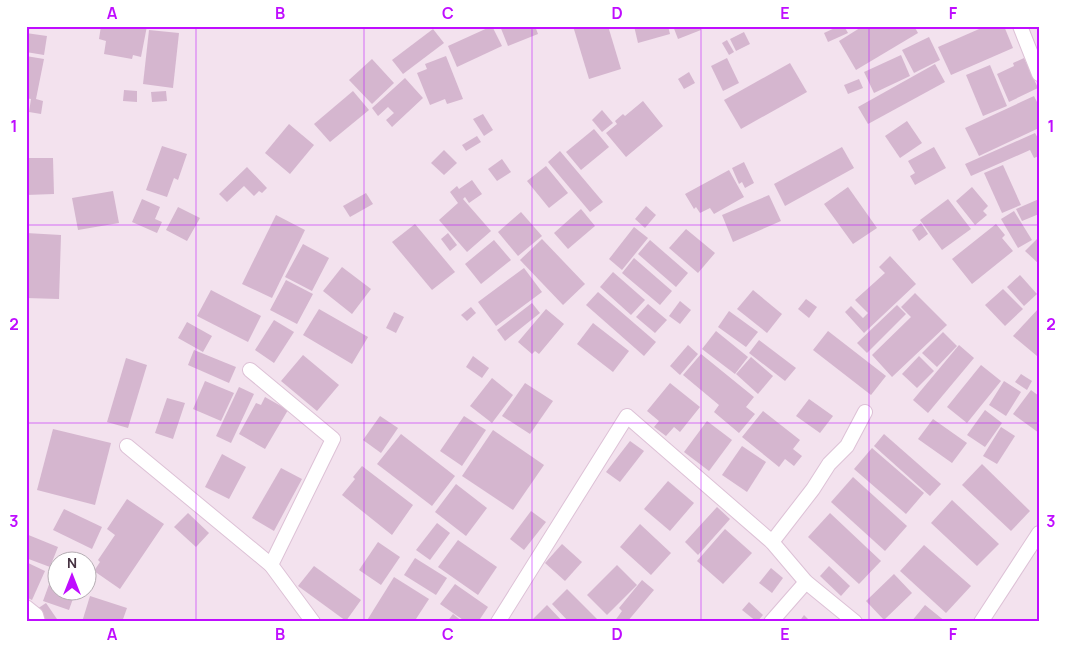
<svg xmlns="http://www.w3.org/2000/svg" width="1065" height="648" font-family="Manrope,sans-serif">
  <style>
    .building { fill: #d5b6cf }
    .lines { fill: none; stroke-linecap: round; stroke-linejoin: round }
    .minor-casing { stroke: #ddc1d6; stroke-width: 16 }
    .minor { stroke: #fff; stroke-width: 14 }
    .grid { fill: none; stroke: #bf0dff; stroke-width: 1; stroke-opacity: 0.55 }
    .neatline { fill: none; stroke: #bf0dff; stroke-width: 2 }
    .grid-label { font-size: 16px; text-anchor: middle; font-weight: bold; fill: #bf0dff }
  </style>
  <rect width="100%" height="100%" fill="#f3e2ee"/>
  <g class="building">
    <polygon points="101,26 147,26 141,57 133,55 132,59 104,54 106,41 99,39"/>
    <polygon points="492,26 502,46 457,67 448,46"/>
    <polygon points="500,26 535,26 538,34 508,46"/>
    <polygon points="573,26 608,26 621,69 589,79"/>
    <polygon points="634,26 668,26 670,34 638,43"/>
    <polygon points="673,26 700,26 701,30 678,39"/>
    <polygon points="839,26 844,26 848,33 828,42 824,33"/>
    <polygon points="863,26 914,26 918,33 856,70 839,41"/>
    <polygon points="986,26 1004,26 1013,48 951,75 938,47"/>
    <polygon points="433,29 444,43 403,74 392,60"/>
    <polygon points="149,30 179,33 173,88 143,84"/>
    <polygon points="744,32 750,44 736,51 730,39"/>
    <polygon points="26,33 47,36 44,55 26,52"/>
    <polygon points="929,37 940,60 914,73 902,50"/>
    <polygon points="727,40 734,52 729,55 722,43"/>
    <polygon points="901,55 910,76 874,93 864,72"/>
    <polygon points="26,56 44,59 36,99 43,101 41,114 29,112 31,99 26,98"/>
    <polygon points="446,56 463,99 447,104 445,99 430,105 417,73 427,69 425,64"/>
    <polygon points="727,58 739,83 723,91 711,66"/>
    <polygon points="1024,58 1038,88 1009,102 997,74 1014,66 1013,63"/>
    <polygon points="372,59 394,83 372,104 349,80"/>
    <polygon points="790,63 807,92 741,129 724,100"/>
    <polygon points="935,64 945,82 868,124 858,107"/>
    <polygon points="990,65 1007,106 983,116 966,75"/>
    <polygon points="689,72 695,83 684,89 678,79"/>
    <polygon points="405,78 423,98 392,127 386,120 394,113 388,107 378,116 372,108"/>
    <polygon points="859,79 863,88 848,94 844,85"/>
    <polygon points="124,90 137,91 137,102 123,101"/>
    <polygon points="166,91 167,101 152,102 151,92"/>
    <polygon points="353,91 369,110 330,142 314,124"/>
    <polygon points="1034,96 1039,106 1039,128 979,156 965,128"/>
    <polygon points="643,101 663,126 626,157 606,133 617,124 615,121 623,114 625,116"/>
    <polygon points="602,110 613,123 602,132 592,120"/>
    <polygon points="483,114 493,130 484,136 473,119"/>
    <polygon points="907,121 922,143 900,158 885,136"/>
    <polygon points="289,124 314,145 290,174 265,153"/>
    <polygon points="594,129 609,147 581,170 566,152"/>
    <polygon points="1035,133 1039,140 1039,156 1034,158 1030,150 971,176 965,164"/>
    <polygon points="477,136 481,142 466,151 462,145"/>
    <polygon points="162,146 187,154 178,180 174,178 167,197 146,190"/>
    <polygon points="842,147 854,168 785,206 774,184"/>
    <polygon points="934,147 946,168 915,185 910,176 915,173 908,161"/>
    <polygon points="444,150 457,163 444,175 431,163"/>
    <polygon points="560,151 603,202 590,212 548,162"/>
    <polygon points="26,158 53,158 54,194 26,195"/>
    <polygon points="502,159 511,172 497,181 488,169"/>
    <polygon points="744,162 754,183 745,188 742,182 739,184 732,168"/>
    <polygon points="1003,165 1021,205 1002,213 984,173"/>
    <polygon points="546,166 568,193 549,208 527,181"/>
    <polygon points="247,167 267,188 262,193 259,191 254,196 244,186 227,202 219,194"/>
    <polygon points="729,170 744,197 714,214 710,208 700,213 696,207 694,209 685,194"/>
    <polygon points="472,180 482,194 469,203 465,197 463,199 491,231 467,252 439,220 458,203 450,192 457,186 459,189"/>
    <polygon points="848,187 877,228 853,244 824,204"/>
    <polygon points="972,187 988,206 983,211 987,215 975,225 956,201"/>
    <polygon points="113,191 119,223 78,230 72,198"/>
    <polygon points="366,193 373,204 350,217 343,206"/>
    <polygon points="769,195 781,221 733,242 722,215"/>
    <polygon points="142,199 160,207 155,219 162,222 157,233 132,222"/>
    <polygon points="948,199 971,229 942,250 920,220"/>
    <polygon points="1039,199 1039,214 1022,221 1016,209"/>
    <polygon points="646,206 656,215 645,228 635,219"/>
    <polygon points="178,207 200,218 187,241 166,230"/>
    <polygon points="581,209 595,226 568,249 554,233"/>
    <polygon points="1014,211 1032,240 1018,248 1001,219"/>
    <polygon points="521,212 542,236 518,256 498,232"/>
    <polygon points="276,215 305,230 272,298 242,284"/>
    <polygon points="921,223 928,234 919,241 912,230"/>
    <polygon points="415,224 455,272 432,290 392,242"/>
    <polygon points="996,224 1005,235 1002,238 1013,251 972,284 952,259"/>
    <polygon points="634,227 648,238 622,270 609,259"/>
    <polygon points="686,229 715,253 698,273 669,248"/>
    <polygon points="26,233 61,235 59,299 26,298"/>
    <polygon points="448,233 457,245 450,251 441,239"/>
    <polygon points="1039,237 1039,264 1025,251"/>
    <polygon points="542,239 585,284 563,305 520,260"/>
    <polygon points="494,240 511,260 481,284 465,264"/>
    <polygon points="650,240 688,273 676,287 638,254"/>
    <polygon points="303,244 329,258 312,291 285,277"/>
    <polygon points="890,256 916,284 864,333 845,312 851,306 863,318 868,313 855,300 885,273 879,267"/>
    <polygon points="634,258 672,291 660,305 622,273"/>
    <polygon points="342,267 371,289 352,314 323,291"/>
    <polygon points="524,268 542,292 496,326 478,302"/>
    <polygon points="613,272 645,300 631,315 600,287"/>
    <polygon points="1020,275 1037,294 1024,306 1007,287"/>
    <polygon points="286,280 313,294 297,324 270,310"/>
    <polygon points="1003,289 1023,309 1005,326 985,305"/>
    <polygon points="211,290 261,316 248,342 197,316"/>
    <polygon points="753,290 782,314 767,333 737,309"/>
    <polygon points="598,292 656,342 644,356 586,305"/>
    <polygon points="915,293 947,325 892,377 872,355 911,317 901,307"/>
    <polygon points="806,299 817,307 809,318 798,309"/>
    <polygon points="680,301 691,310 680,324 669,316"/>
    <polygon points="532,303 540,313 505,341 497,330"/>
    <polygon points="648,304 667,320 655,333 636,317"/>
    <polygon points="897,305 906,314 867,353 857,343"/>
    <polygon points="471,307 476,313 467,321 461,315"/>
    <polygon points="1039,308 1039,354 1037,356 1013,336"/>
    <polygon points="319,309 368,337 352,364 303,335"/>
    <polygon points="546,309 564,324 539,354 535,351 532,354 518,342"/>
    <polygon points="729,311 758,332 746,347 718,327"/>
    <polygon points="394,312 404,317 396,333 386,328"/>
    <polygon points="274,320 294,332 274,363 255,350"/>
    <polygon points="187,322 212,336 203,352 178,338"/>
    <polygon points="593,323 629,351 613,372 577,344"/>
    <polygon points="716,331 748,357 735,374 702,349"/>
    <polygon points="828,331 886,376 871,395 813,350"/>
    <polygon points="943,332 957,346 937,367 922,353"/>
    <polygon points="759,340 796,368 785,381 749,353"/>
    <polygon points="688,345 698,354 680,375 670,366"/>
    <polygon points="959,345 974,358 928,413 913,400"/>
    <polygon points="194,350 236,367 229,383 188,365"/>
    <polygon points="701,354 754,397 746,407 755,414 739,433 714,412 719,405 683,375"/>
    <polygon points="303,355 339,385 317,411 281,381"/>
    <polygon points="473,356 489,368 482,378 466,367"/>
    <polygon points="919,356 934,371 917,388 902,374"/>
    <polygon points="751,357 773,376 758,394 736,374"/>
    <polygon points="126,358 147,365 128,428 107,422"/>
    <polygon points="981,365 1001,381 967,423 947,407"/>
    <polygon points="1021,374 1032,381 1027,390 1015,382"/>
    <polygon points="492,378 513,395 492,423 470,406"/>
    <polygon points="205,381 234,393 221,421 193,409"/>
    <polygon points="1004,381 1021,392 1006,416 989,405"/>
    <polygon points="525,383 553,401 530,434 502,416"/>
    <polygon points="670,383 700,407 680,432 674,427 666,436 654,427 659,421 647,411"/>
    <polygon points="239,387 254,394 231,443 216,436"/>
    <polygon points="1031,390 1039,396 1039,433 1013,414"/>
    <polygon points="265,397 288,410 265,449 239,434 256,403 261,405"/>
    <polygon points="167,398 185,403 173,439 155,433"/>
    <polygon points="809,399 833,416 820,433 796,416"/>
    <polygon points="985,410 1002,423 985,447 967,435"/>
    <polygon points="763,411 800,440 793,449 802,456 794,466 785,459 779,467 742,437"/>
    <polygon points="380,416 398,428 381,453 363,440"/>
    <polygon points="464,416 486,430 462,466 440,451"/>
    <polygon points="933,419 967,443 952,463 918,439"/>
    <polygon points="707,421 732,440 709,471 684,452"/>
    <polygon points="1001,427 1015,436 997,464 983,456"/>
    <polygon points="53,429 111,443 95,505 37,490"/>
    <polygon points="493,430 544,465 513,510 462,476"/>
    <polygon points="401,434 455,476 432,506 377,464"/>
    <polygon points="884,434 941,484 930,496 874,446"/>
    <polygon points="630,441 644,451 620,482 606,472"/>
    <polygon points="742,446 766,462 747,492 722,475"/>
    <polygon points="872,448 924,493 906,514 854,469"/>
    <polygon points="222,454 246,467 229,499 205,487"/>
    <polygon points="982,464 1030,511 1011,531 962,485"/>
    <polygon points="362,466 413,505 392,535 342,495 355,479 353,477"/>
    <polygon points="281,468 302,479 274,531 252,518"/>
    <polygon points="853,477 907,526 885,551 831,502"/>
    <polygon points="668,481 694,503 670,531 644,509"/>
    <polygon points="456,484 487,508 466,536 435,512"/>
    <polygon points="127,499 164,524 120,589 94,571 100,562 98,560 115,535 107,529"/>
    <polygon points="952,500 999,544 977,566 931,523"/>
    <polygon points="717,507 730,519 698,555 685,542"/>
    <polygon points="64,509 102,527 92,549 53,530"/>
    <polygon points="531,511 546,522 524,550 510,539"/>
    <polygon points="188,513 209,533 196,547 174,527"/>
    <polygon points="830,513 881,561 859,584 808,537"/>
    <polygon points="437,523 450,533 430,560 416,550"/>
    <polygon points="640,524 671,553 651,575 620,547"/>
    <polygon points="725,529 752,553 723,584 697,561"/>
    <polygon points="26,534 58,547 50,567 26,558"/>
    <polygon points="458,540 497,567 478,595 438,567"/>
    <polygon points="378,542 400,557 381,585 359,570"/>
    <polygon points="562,544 582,562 565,581 545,563"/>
    <polygon points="924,545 971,586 946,613 900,571"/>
    <polygon points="415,558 447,578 436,595 404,575"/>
    <polygon points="26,562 45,571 32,600 26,597"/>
    <polygon points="617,565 637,585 607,615 587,595"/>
    <polygon points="314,566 361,600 346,621 298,586"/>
    <polygon points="829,566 850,586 841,596 820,576"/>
    <polygon points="771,568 783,578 772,593 759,583"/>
    <polygon points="894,574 912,593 884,620 866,601"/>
    <polygon points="394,577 429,599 414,622 366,622"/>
    <polygon points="51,579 58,582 58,590 76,590 69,610 43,601"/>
    <polygon points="642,580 654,590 627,622 614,622 622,611 619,608"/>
    <polygon points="455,584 488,607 478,622 466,622 440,604"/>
    <polygon points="567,589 600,622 569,622 552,604"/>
    <polygon points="90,596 127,608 122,622 82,622"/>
    <polygon points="749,602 763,615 757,622 742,610"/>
    <polygon points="46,603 59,622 45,622 37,609"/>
    <polygon points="547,605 563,622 530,622"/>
    <polygon points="925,605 946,622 911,622"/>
    <polygon points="453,614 463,622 447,622"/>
    <polygon points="804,615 811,622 799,622"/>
  </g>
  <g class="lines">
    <g class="minor-casing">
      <g id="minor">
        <polyline points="1020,26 1039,74"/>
        <polyline points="250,370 333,439 271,565"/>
        <polyline points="127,446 271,565 313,622"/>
        <polyline points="772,542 813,489 829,464 847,446 865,412"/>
        <polyline points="26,607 36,615 38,622"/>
        <polyline points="498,622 627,416 772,542 806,582 855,622"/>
        <polyline points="771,622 806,582"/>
        <polyline points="981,622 1039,533"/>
      </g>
    </g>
    <use href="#minor" class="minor"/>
  </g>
  <path class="grid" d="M196 26V622M364 26V622M532 26V622M701 26V622M869 26V622M26 225H1039M26 423H1039"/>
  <rect width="1065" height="648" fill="none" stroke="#ffffff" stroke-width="55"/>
  <g transform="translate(72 576)"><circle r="24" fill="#ffffff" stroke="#b5adb3"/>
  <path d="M0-4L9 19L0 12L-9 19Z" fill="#bf0dff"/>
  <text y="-8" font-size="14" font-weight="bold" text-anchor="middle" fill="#453241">N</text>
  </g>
  <rect x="28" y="28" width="1010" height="592" class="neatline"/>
  <g class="grid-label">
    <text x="112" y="19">A</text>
    <text x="280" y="19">B</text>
    <text x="448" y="19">C</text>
    <text x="617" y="19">D</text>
    <text x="785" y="19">E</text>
    <text x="953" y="19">F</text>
    <text x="14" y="132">1</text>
    <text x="1051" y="132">1</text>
    <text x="14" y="330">2</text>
    <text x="1051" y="330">2</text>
    <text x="14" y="527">3</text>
    <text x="1051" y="527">3</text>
    <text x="112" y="640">A</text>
    <text x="280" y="640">B</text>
    <text x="448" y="640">C</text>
    <text x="617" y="640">D</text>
    <text x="785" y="640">E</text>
    <text x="953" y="640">F</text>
  </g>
</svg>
